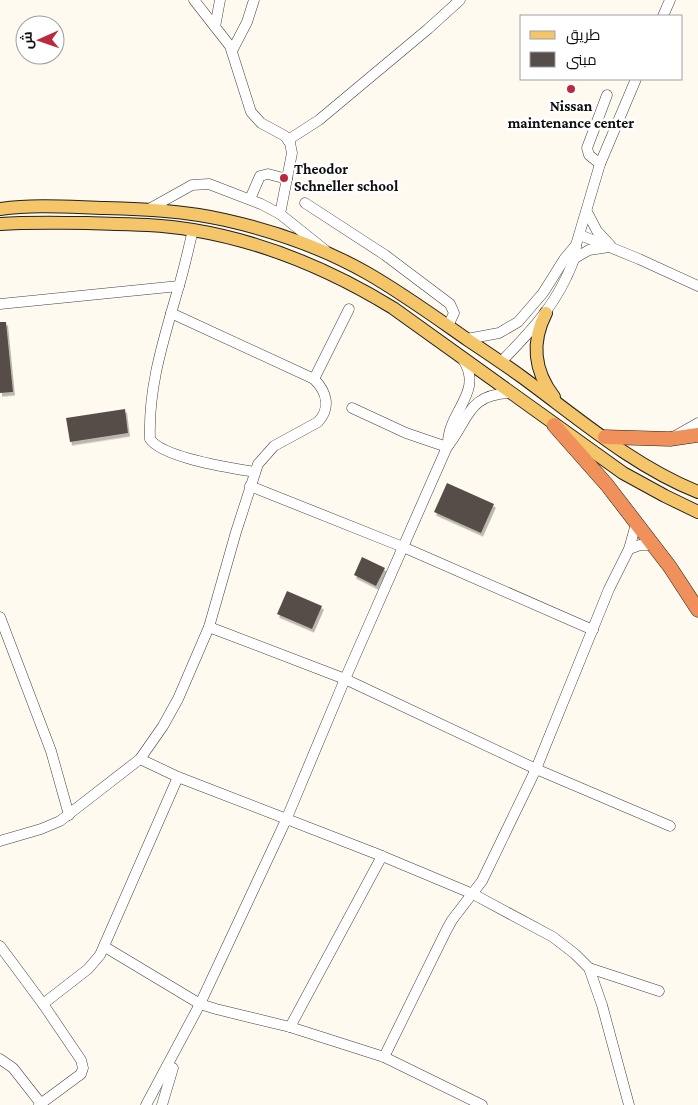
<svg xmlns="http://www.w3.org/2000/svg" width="698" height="1105" font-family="'Crimson Pro',Cairo,serif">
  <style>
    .building { fill: #564e4a; filter: url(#shadow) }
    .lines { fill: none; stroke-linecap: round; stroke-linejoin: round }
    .minor-casing { stroke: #414141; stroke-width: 11 }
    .major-casing { stroke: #1f1f1f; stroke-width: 14 }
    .highway-casing { stroke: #1f1f1f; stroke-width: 15 }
    .minor { stroke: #fff; stroke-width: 10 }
    .major { stroke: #f5c669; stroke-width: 12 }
    .highway { stroke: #f0915b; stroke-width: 14 }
    .poi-dot { fill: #ba293e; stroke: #fff; stroke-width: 2 }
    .labels { text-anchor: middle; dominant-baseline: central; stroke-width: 5; stroke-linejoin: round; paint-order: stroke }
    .poi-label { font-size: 15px; font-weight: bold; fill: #0e0e0e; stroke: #fff }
  </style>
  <defs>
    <filter id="shadow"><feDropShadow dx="2" dy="3.5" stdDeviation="0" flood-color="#0004"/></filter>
  </defs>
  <rect width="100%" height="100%" fill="#fffaef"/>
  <g class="building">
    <polygon points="0,322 6,322 13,392 0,393"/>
    <polygon points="125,409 128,433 70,442 66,418"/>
    <polygon points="447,483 494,504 481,533 434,512"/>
    <polygon points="362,557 385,568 376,586 354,575"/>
    <polygon points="287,591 322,606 312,629 277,614"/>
  </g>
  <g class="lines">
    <g class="minor-casing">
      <g id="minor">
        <polyline points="194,0 230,46 251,112 261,123 285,136 290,143 292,153 280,214"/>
        <polyline points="663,16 670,0"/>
        <polyline points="215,27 220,0"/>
        <polyline points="232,51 247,22 254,0"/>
        <polyline points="288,140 319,120 428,29 460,0"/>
        <polyline points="600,164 589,155 587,148 607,95"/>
        <polyline points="250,199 260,176 268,174 287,179"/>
        <polyline points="305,203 385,255 450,304 454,313 448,326"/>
        <polyline points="149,209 192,185 209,184 261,204 280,214 325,250"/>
        <polyline points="587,212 597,231 610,245"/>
        <path d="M193 230C188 250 184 270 178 289 164 339 148 386 150 439 163 458 231 468 255 472"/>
        <polyline points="580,235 639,259 698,286"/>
        <polyline points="575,258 589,250 609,247"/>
        <polyline points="0,304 179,286"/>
        <polyline points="467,339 499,333 518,322 543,293 565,258 576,245 600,164 636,79"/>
        <path d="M501 362C526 336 550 312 566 278 571 267 576 258 576 245"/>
        <polyline points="314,379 349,309"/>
        <polyline points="352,408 406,433 447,447"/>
        <polyline points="675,436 698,423"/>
        <path d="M448 446C446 412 486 392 462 358"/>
        <polyline points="250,486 403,547 593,630"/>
        <polyline points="629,549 640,545 652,545"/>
        <polyline points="0,617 51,751 69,815"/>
        <polyline points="209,627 345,679 536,769 670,826"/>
        <polyline points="140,759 178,777 382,856 473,894 553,937 575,954 589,968 602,1005 629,1105"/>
        <path d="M0 841 41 829 60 821 140 759 163 726 178 699 209 627 236 532 258 464 274 446 318 422C331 408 327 392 314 379L171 313"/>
        <polyline points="0,946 43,1004 81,1060 83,1068 81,1074 39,1105"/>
        <polyline points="105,947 200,1004 216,1009 290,1027 384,1057 482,1105"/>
        <polyline points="589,968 659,991"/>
        <polyline points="43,1004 88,969 100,955 178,777"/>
        <polyline points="290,1027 382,856"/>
        <polyline points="384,1057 446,931 452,920 482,881 536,769 609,589 629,549 636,524"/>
        <polyline points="0,1059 13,1068 42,1105"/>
        <path d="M146 1105 200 1004 286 820 345 679 447 447C470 418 467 394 512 393"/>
        <polyline points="162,1105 173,1068"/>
      </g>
    </g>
    <g class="major-casing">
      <g id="major">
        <path d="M0 209C35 204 70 207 105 208 146 209 185 211 225 220 274 231 323 248 367 273 402 293 435 317 468 340 486 352 504 364 522 377 578 418 633 466 698 492"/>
        <path d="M0 224C29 222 58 223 87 223 122 224 158 224 193 230 265 242 331 270 393 308L623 473 665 496 698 512"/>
        <path d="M546 313C531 342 534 371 554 397"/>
      </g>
    </g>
    <g class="highway-casing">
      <g id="highway">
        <polyline points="554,425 607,485 670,567 698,610"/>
        <polyline points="605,437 670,439 698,435"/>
      </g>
    </g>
    <use href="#minor" class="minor"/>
    <use href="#major" class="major"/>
    <use href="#highway" class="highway"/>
  </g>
  <g class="poi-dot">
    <circle cx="571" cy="89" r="5"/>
    <circle cx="284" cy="178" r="5"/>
  </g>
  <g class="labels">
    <g class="poi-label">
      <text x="571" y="106">Nissan<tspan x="571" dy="17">maintenance center</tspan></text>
      <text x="294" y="169" text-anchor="start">Theodor<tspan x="294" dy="17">Schneller school</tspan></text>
    </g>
  </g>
  <rect x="520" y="15" width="162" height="65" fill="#ffffff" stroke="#9f9f9f"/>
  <rect x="530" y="31" width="25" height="8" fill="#f5c669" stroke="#9f9f9f"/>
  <text x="566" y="40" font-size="15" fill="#0e0e0e">طريق</text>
  <rect x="530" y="52" width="25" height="15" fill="#564e4a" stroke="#9f9f9f"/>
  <text x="566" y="65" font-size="15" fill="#0e0e0e">مبنى</text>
  <g transform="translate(40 40) rotate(268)"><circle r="24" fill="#ffffff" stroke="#9f9f9f"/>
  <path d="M0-4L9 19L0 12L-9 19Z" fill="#ba293e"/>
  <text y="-8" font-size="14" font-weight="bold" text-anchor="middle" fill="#0e0e0e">ش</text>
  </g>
</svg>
